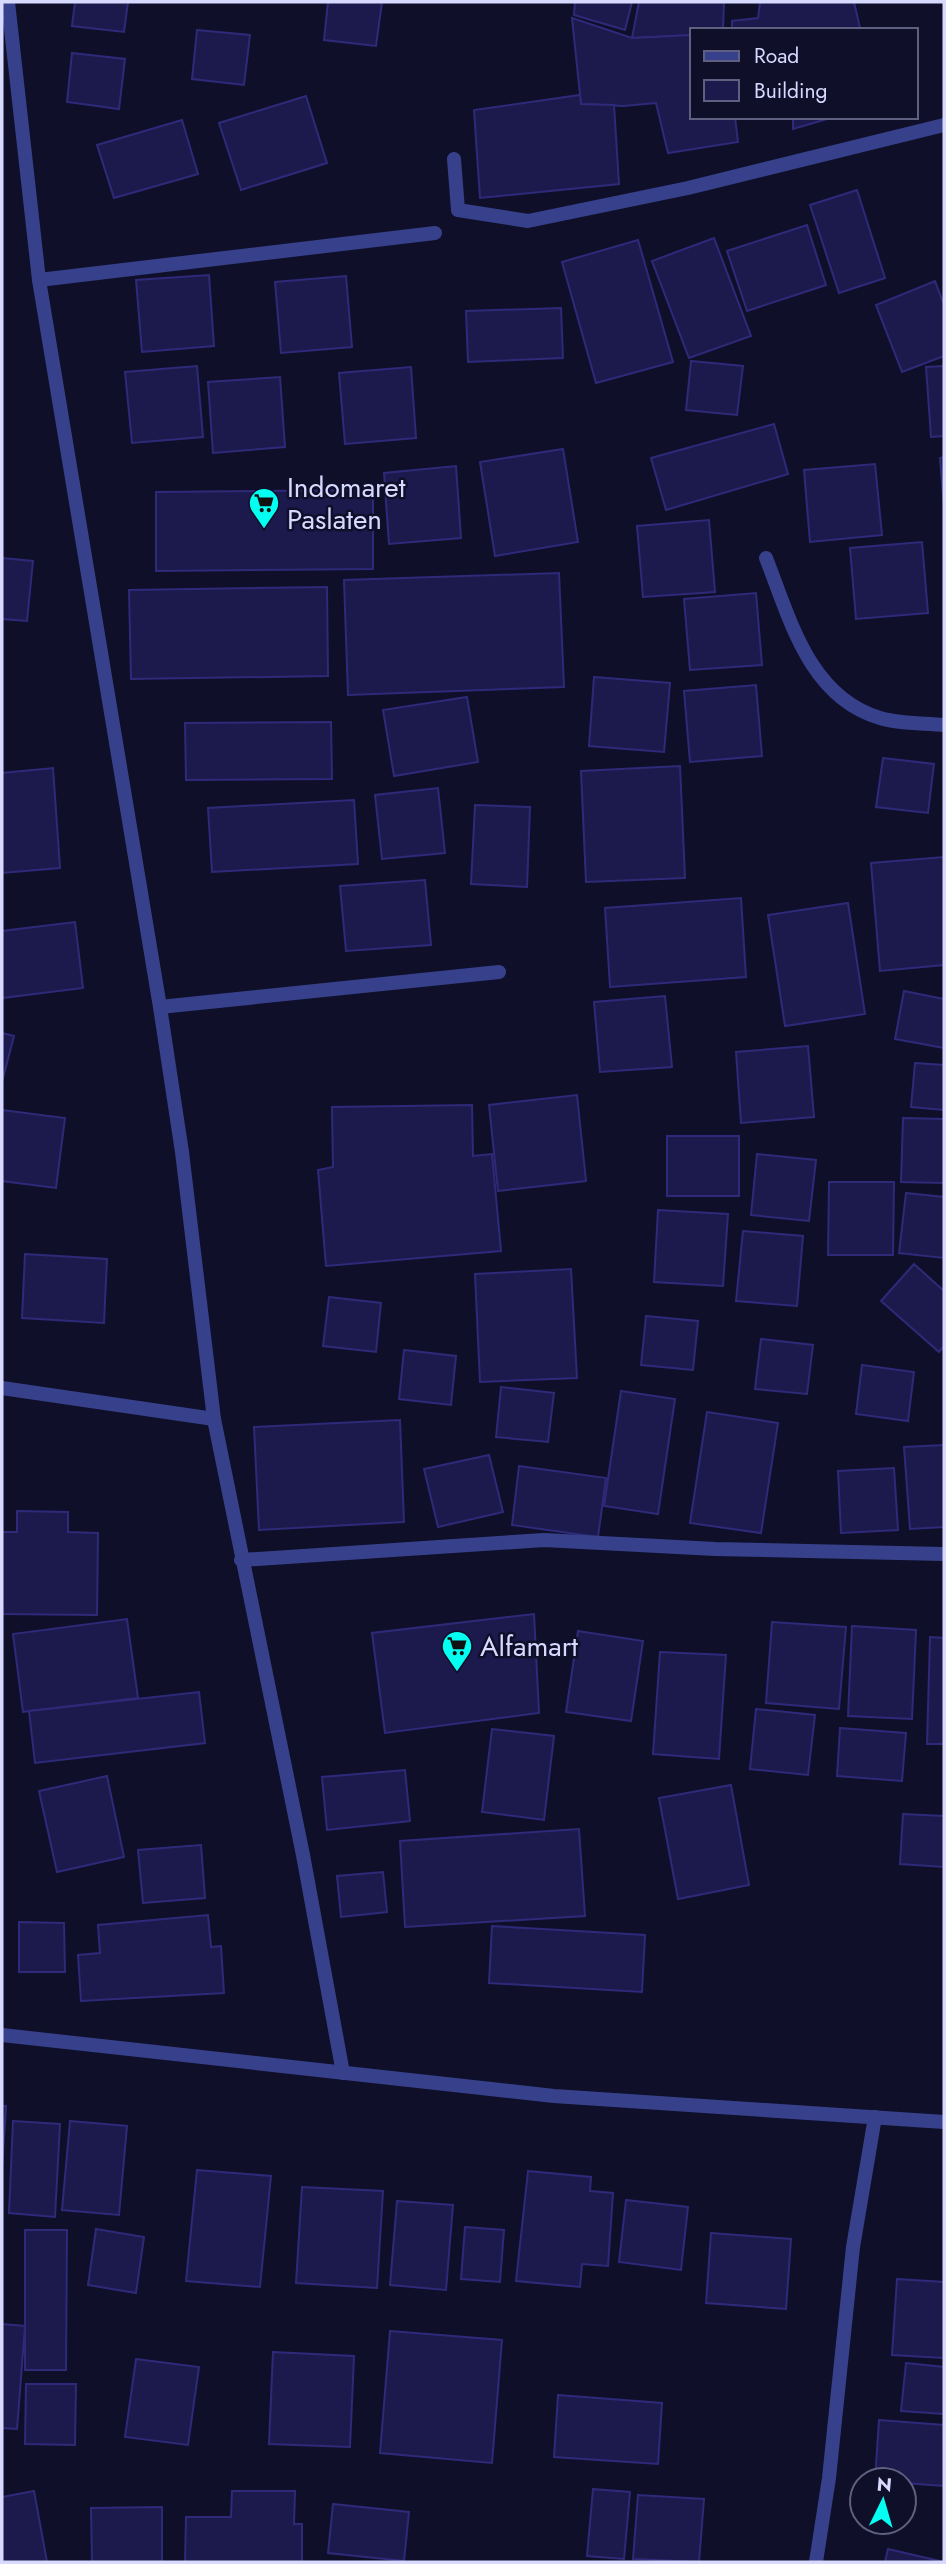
<svg xmlns="http://www.w3.org/2000/svg" width="946" height="2564" font-family="Jost,sans-serif">
  <style>
    .building { fill: #1c1a4c; stroke: #2e2a79; stroke-width: 2 }
    .lines { fill: none; stroke-linecap: round; stroke-linejoin: round }
    .street { stroke: #37418b; stroke-width: 14 }
    .labels { text-anchor: middle; dominant-baseline: central; stroke-width: 5; stroke-linejoin: round; paint-order: stroke }
    .poi-label { font-size: 28px; fill: #d7d9ff; stroke: #0f0f2a; text-anchor: start }
  </style>
  <rect width="100%" height="100%" fill="#0f0f2a"/>
  <g class="building">
    <polygon points="75,2 128,2 124,32 72,26"/>
    <polygon points="328,2 382,2 376,46 324,40"/>
    <polygon points="575,2 632,2 625,30 574,15"/>
    <polygon points="639,2 724,2 723,30 692,30 692,35 632,38"/>
    <polygon points="760,2 854,2 860,28 732,30 732,21 758,18"/>
    <polygon points="572,18 632,38 692,35 692,117 735,117 738,142 668,153 656,103 623,106 581,104"/>
    <polygon points="197,30 250,35 244,85 192,79"/>
    <polygon points="72,53 125,59 119,109 67,102"/>
    <polygon points="580,95 581,104 614,105 619,184 480,198 474,110"/>
    <polygon points="306,96 327,163 241,190 219,123"/>
    <polygon points="793,117 834,117 793,129"/>
    <polygon points="182,120 198,174 114,198 97,145"/>
    <polygon points="857,190 885,278 839,293 810,205"/>
    <polygon points="807,225 826,285 747,311 727,251"/>
    <polygon points="714,238 751,336 689,358 652,261"/>
    <polygon points="638,240 673,362 596,383 562,262"/>
    <polygon points="209,275 214,346 142,352 136,280"/>
    <polygon points="346,276 352,347 281,353 275,282"/>
    <polygon points="935,281 944,305 944,356 902,372 876,305"/>
    <polygon points="561,308 563,358 468,362 466,311"/>
    <polygon points="691,361 743,366 737,415 686,410"/>
    <polygon points="197,366 203,437 132,443 125,372"/>
    <polygon points="944,366 944,436 931,437 926,367"/>
    <polygon points="411,367 416,438 345,444 339,373"/>
    <polygon points="280,377 285,447 213,453 208,382"/>
    <polygon points="774,424 788,474 666,510 651,458"/>
    <polygon points="563,449 578,542 495,556 480,462"/>
    <polygon points="944,457 944,507 940,458"/>
    <polygon points="875,464 882,535 810,542 804,470"/>
    <polygon points="456,466 461,538 389,544 384,473"/>
    <polygon points="373,490 373,569 156,571 156,492"/>
    <polygon points="709,520 715,592 643,597 637,526"/>
    <polygon points="922,542 928,613 856,619 850,548"/>
    <polygon points="2,558 33,561 27,621 2,619"/>
    <polygon points="559,573 564,687 348,695 344,580"/>
    <polygon points="327,587 328,676 131,679 129,590"/>
    <polygon points="756,593 762,665 690,670 684,599"/>
    <polygon points="594,677 670,683 664,752 589,746"/>
    <polygon points="756,685 762,756 690,762 684,691"/>
    <polygon points="467,697 478,762 394,776 383,710"/>
    <polygon points="331,722 332,779 186,780 185,723"/>
    <polygon points="883,758 934,764 928,813 876,807"/>
    <polygon points="680,766 685,878 586,882 581,771"/>
    <polygon points="53,768 60,868 2,873 2,773"/>
    <polygon points="438,788 445,853 382,859 375,795"/>
    <polygon points="354,800 358,864 212,872 208,808"/>
    <polygon points="475,805 530,807 527,887 471,884"/>
    <polygon points="944,857 944,965 880,971 871,863"/>
    <polygon points="425,880 431,945 346,951 340,886"/>
    <polygon points="741,898 746,977 610,987 605,908"/>
    <polygon points="848,903 865,1014 785,1026 768,915"/>
    <polygon points="75,922 83,988 2,998 2,931"/>
    <polygon points="904,991 944,999 944,1048 895,1039"/>
    <polygon points="665,996 672,1067 600,1072 594,1002"/>
    <polygon points="2,1033 14,1036 2,1082"/>
    <polygon points="808,1046 814,1117 741,1123 736,1052"/>
    <polygon points="915,1063 944,1065 944,1110 911,1107"/>
    <polygon points="577,1095 586,1181 498,1191 489,1105"/>
    <polygon points="472,1105 473,1156 492,1154 501,1251 326,1266 318,1170 333,1167 332,1107"/>
    <polygon points="2,1110 65,1118 56,1188 2,1181"/>
    <polygon points="903,1118 944,1119 944,1183 901,1182"/>
    <rect x="667" y="1136" width="72" height="60"/>
    <polygon points="757,1154 816,1160 809,1221 751,1215"/>
    <polygon points="829,1182 894,1182 893,1255 828,1255"/>
    <polygon points="906,1193 944,1197 944,1258 899,1253"/>
    <polygon points="658,1210 728,1214 723,1286 654,1282"/>
    <polygon points="743,1231 803,1236 797,1306 736,1301"/>
    <polygon points="25,1254 107,1259 104,1323 22,1318"/>
    <polygon points="914,1264 944,1291 944,1346 939,1352 881,1301"/>
    <polygon points="571,1269 577,1378 480,1382 475,1274"/>
    <polygon points="329,1297 381,1303 376,1352 323,1346"/>
    <polygon points="646,1316 698,1321 693,1370 641,1365"/>
    <polygon points="761,1339 813,1345 807,1394 755,1389"/>
    <polygon points="404,1350 456,1356 451,1405 399,1399"/>
    <polygon points="862,1365 914,1372 908,1421 856,1414"/>
    <polygon points="501,1387 554,1393 548,1442 496,1437"/>
    <polygon points="621,1391 675,1399 658,1514 604,1506"/>
    <polygon points="707,1412 778,1423 761,1533 690,1523"/>
    <polygon points="400,1420 404,1522 259,1530 254,1427"/>
    <polygon points="944,1445 944,1527 910,1529 904,1447"/>
    <polygon points="489,1455 503,1512 438,1527 424,1469"/>
    <polygon points="519,1466 606,1478 598,1537 512,1525"/>
    <polygon points="894,1468 898,1530 841,1533 838,1471"/>
    <polygon points="17,1511 68,1512 68,1532 98,1533 97,1615 2,1614 2,1532 17,1532"/>
    <polygon points="534,1614 539,1713 385,1733 372,1633"/>
    <polygon points="127,1619 138,1698 23,1712 13,1634"/>
    <polygon points="772,1622 846,1627 839,1709 766,1703"/>
    <polygon points="852,1626 916,1630 912,1719 848,1716"/>
    <polygon points="578,1631 643,1641 631,1721 566,1712"/>
    <polygon points="930,1637 944,1638 944,1744 927,1744"/>
    <polygon points="660,1652 726,1655 719,1759 653,1754"/>
    <polygon points="199,1692 205,1743 35,1763 29,1711"/>
    <polygon points="756,1709 815,1715 808,1775 750,1769"/>
    <polygon points="840,1728 906,1733 902,1781 837,1776"/>
    <polygon points="492,1729 554,1736 544,1820 482,1812"/>
    <polygon points="405,1770 410,1821 327,1830 322,1777"/>
    <polygon points="107,1776 124,1857 57,1872 39,1791"/>
    <polygon points="731,1785 749,1885 678,1899 659,1798"/>
    <polygon points="903,1814 944,1816 944,1867 900,1864"/>
    <polygon points="579,1829 585,1916 405,1927 400,1841"/>
    <polygon points="201,1845 205,1898 143,1903 138,1850"/>
    <polygon points="383,1872 387,1912 341,1917 337,1876"/>
    <polygon points="208,1915 211,1947 221,1946 224,1993 81,2001 78,1955 100,1953 98,1925"/>
    <polygon points="19,1922 64,1923 65,1972 19,1972"/>
    <polygon points="492,1926 645,1935 642,1992 489,1983"/>
    <polygon points="2,2106 6,2106 2,2168"/>
    <polygon points="13,2121 60,2124 55,2217 9,2213"/>
    <polygon points="70,2121 127,2126 119,2215 62,2210"/>
    <polygon points="197,2170 271,2176 260,2287 186,2281"/>
    <polygon points="528,2171 591,2177 590,2191 613,2193 608,2266 582,2264 580,2287 516,2281"/>
    <polygon points="302,2187 383,2191 377,2288 296,2283"/>
    <polygon points="626,2200 688,2207 681,2270 619,2262"/>
    <polygon points="397,2201 453,2205 446,2290 390,2285"/>
    <polygon points="465,2227 504,2230 500,2282 461,2279"/>
    <polygon points="96,2229 144,2237 136,2293 88,2285"/>
    <polygon points="25,2230 67,2230 66,2370 25,2370"/>
    <polygon points="711,2233 791,2239 786,2309 706,2303"/>
    <polygon points="897,2279 944,2282 944,2358 892,2355"/>
    <polygon points="2,2324 25,2326 17,2429 2,2428"/>
    <polygon points="390,2331 502,2340 492,2463 380,2453"/>
    <polygon points="273,2352 354,2356 350,2447 269,2444"/>
    <polygon points="136,2359 199,2367 188,2445 125,2437"/>
    <polygon points="906,2363 944,2367 944,2414 901,2411"/>
    <polygon points="26,2384 76,2384 75,2445 25,2444"/>
    <polygon points="558,2395 662,2403 658,2464 554,2457"/>
    <polygon points="879,2420 944,2425 944,2486 904,2483 904,2480 875,2480"/>
    <polygon points="593,2489 630,2492 624,2559 587,2556"/>
    <polygon points="34,2491 47,2562 2,2562 2,2497"/>
    <polygon points="232,2491 295,2491 294,2524 302,2524 302,2562 185,2562 186,2517 231,2517"/>
    <polygon points="638,2495 704,2499 699,2562 633,2559"/>
    <polygon points="333,2504 409,2512 404,2561 328,2553"/>
    <polygon points="162,2507 162,2562 92,2562 91,2508"/>
    <polygon points="888,2549 944,2562 885,2562"/>
  </g>
  <g class="lines">
    <g class="street">
      <polyline points="8,2 39,280 160,1007 182,1152 214,1419 303,1855 343,2073"/>
      <polyline points="454,159 458,210 528,221 688,188 944,125"/>
      <polyline points="39,280 435,233"/>
      <path d="M766 558C790 619 809 697 880 718 899 724 924 723 944 725"/>
      <polyline points="160,1007 499,972"/>
      <polyline points="2,1388 214,1419"/>
      <polyline points="241,1560 544,1540 715,1549 944,1554"/>
      <polyline points="2,2035 554,2096 944,2122"/>
      <polyline points="816,2562 829,2478 853,2247 875,2117"/>
    </g>
  </g>
  <defs>
    <g id="supermarket-pin" transform="scale(1.575)"><path d="M0 17L-7.5 6A9.5 9.5 0 1 1 7.5 6Z" fill="#03fff1" stroke="#0f0f2a"/><path d="M-6-5.5h2.5l.6 2H6L4.5 2H-2.5L-4.4-4H-6ZM-1.5 3.2a1.3 1.3 0 1 0 .1 0ZM3 3.2a1.3 1.3 0 1 0 .1 0Z" fill="#111"/></g>
  </defs>
  <g fill-rule="evenodd">
    <use href="#supermarket-pin" x="264" y="503"/>
    <use href="#supermarket-pin" x="457" y="1646"/>
  </g>
  <g class="labels">
    <g class="poi-label">
      <text x="287" y="487">Indomaret<tspan x="287" dy="32">Paslaten</tspan></text>
      <text x="480" y="1646">Alfamart</text>
    </g>
  </g>
  <rect width="946" height="2564" fill="none" stroke="#d7d9ff" stroke-width="7"/>
  <rect x="690" y="28" width="228" height="91" fill="#0f0f2a" stroke="#5f607f" stroke-width="2"/>
  <rect x="704" y="51" width="35" height="10" fill="#37418b" stroke="#5f607f" stroke-width="2"/>
  <text x="754" y="63" font-size="21" fill="#d7d9ff">Road</text>
  <rect x="704" y="80" width="35" height="21" fill="#1c1a4c" stroke="#5f607f" stroke-width="2"/>
  <text x="754" y="98" font-size="21" fill="#d7d9ff">Building</text>
  <g transform="translate(883 2501) rotate(5)"><circle r="33" fill="#0f0f2a" stroke="#5f607f" stroke-width="2"/>
  <path d="M0-5L12 26L0 18L-12 26Z" fill="#03fff1"/>
  <text y="-10" font-size="19" font-weight="bold" text-anchor="middle" fill="#d7d9ff">N</text>
  </g>
</svg>
